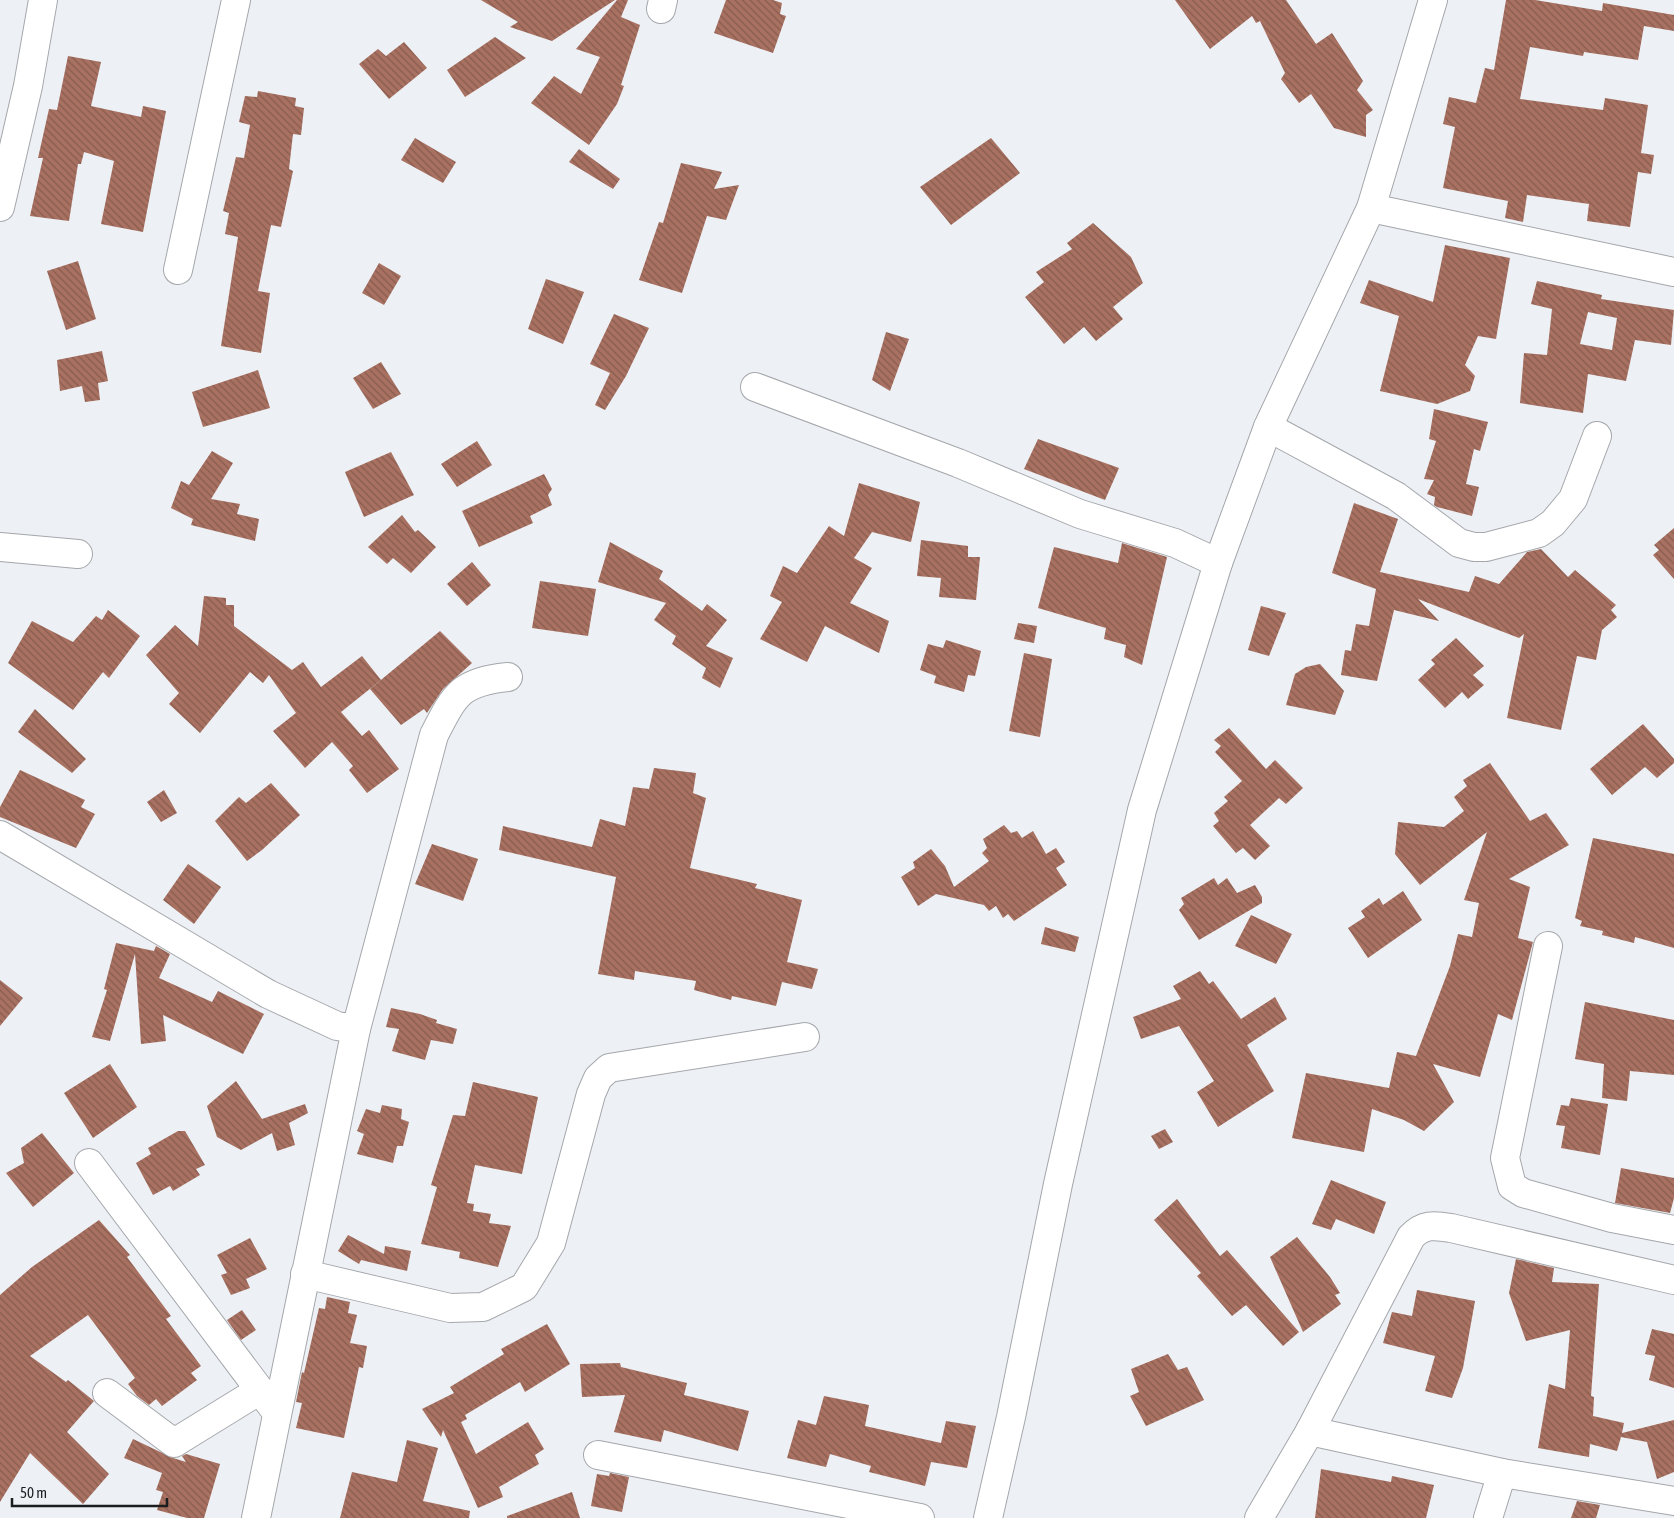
<svg xmlns="http://www.w3.org/2000/svg" width="1674" height="1518" font-family="'Asap Condensed',sans-serif">
  <style>
    .building { fill: url(#building-back-hatch); fill-rule: evenodd }
    .lines { fill: none; stroke-linecap: round; stroke-linejoin: round }
    .minor-casing { stroke: #a4a7ab; stroke-width: 30 }
    .minor { stroke: #fff; stroke-width: 28 }
  </style>
  <defs>
    <pattern id="building-back-hatch" width="6" height="6" patternUnits="userSpaceOnUse" patternTransform="scale(1.25)"><rect width="6" height="6" fill="#a87161"/><path d="M-1 5l2 2M0 0l6 6M5-1l2 2" fill="none" stroke="#885c4f"/></pattern>
  </defs>
  <rect width="100%" height="100%" fill="#edf0f4"/>
  <g class="building">
    <polygon points="481,0 615,0 552,41 510,27 518,22"/>
    <polygon points="617,0 628,0 621,17 640,25 621,85 624,86 617,104 589,145 531,103 554,76 581,94 600,57 576,49"/>
    <polygon points="726,0 773,0 782,3 780,14 786,16 773,53 714,33"/>
    <polygon points="1175,0 1286,0 1316,44 1332,33 1363,81 1357,90 1373,110 1366,115 1366,137 1334,128 1311,94 1299,103 1281,79 1285,73 1260,21 1256,23 1252,16 1210,49"/>
    <polygon points="1506,0 1535,0 1602,11 1603,3 1674,15 1674,31 1644,26 1638,60 1584,52 1583,56 1530,47 1520,99 1603,110 1605,98 1648,105 1641,153 1654,155 1651,174 1638,172 1630,227 1587,221 1589,204 1527,195 1523,222 1505,218 1508,201 1443,188 1455,127 1443,124 1449,97 1476,103 1485,68 1494,70"/>
    <polygon points="495,37 526,58 465,97 447,70"/>
    <polygon points="404,42 427,68 389,99 359,64 378,49 386,56"/>
    <polygon points="68,56 101,62 91,106 141,117 143,106 166,111 143,232 101,224 114,161 84,152 81,164 78,164 69,221 30,216 43,158 38,158 49,109 57,110"/>
    <polygon points="258,91 296,98 295,106 304,108 301,135 293,134 289,169 293,171 281,227 271,225 258,291 270,293 261,353 221,346 238,237 225,234 229,213 223,211 236,157 244,158 250,125 239,122 245,96 257,97"/>
    <polygon points="415,138 456,162 443,183 401,160"/>
    <polygon points="991,138 1020,173 951,225 920,187"/>
    <polygon points="579,149 620,179 613,189 569,162"/>
    <polygon points="681,163 722,172 714,189 739,185 726,220 707,216 682,293 639,280 659,222 663,223"/>
    <polygon points="1093,223 1131,257 1143,283 1113,307 1123,319 1096,341 1084,327 1064,344 1025,297 1044,282 1036,272 1072,249 1067,243"/>
    <polygon points="1445,245 1510,258 1496,339 1478,336 1465,365 1475,376 1470,391 1437,404 1380,391 1399,316 1360,303 1369,280 1433,302"/>
    <polygon points="78,261 96,319 66,330 47,271"/>
    <polygon points="379,263 401,276 384,305 362,293"/>
    <polygon points="546,279 584,292 563,344 528,329"/>
    <path d="M1537 281 1602 295 1601 299 1674 310 1671 345 1635 340 1626 381 1588 374 1583 413 1520 403 1524 353 1547 355 1552 309 1531 304ZM1588 312 1617 318 1612 350 1580 344Z"/>
    <polygon points="614,314 649,328 626,376 605,410 595,405 610,373 590,364"/>
    <polygon points="886,332 909,339 890,391 872,380"/>
    <polygon points="102,351 108,381 98,383 100,400 85,402 82,386 60,391 57,360"/>
    <polygon points="381,362 401,394 373,409 353,378"/>
    <polygon points="258,370 270,408 203,427 192,392"/>
    <polygon points="1434,409 1488,422 1480,451 1474,449 1466,484 1479,487 1472,516 1437,507 1434,505 1435,497 1427,494 1434,480 1424,479 1436,441 1429,439"/>
    <polygon points="1038,439 1119,468 1105,500 1024,469"/>
    <polygon points="477,441 492,465 457,487 441,464"/>
    <polygon points="212,451 233,463 211,499 240,504 237,514 259,519 255,541 191,525 193,519 171,508 181,481 189,485"/>
    <polygon points="391,452 414,495 364,517 345,472"/>
    <polygon points="544,474 552,489 548,495 552,505 530,516 533,523 479,547 462,511"/>
    <polygon points="859,483 920,502 911,542 872,532 854,558 872,568 850,603 889,621 879,653 825,626 807,662 760,639 782,602 770,596 783,566 797,573 829,526 844,536"/>
    <polygon points="1354,503 1398,519 1380,572 1469,592 1475,576 1499,584 1527,552 1541,549 1568,577 1575,570 1616,605 1611,610 1617,617 1602,630 1596,660 1577,656 1561,730 1507,718 1524,634 1519,638 1418,599 1439,621 1394,610 1377,681 1341,675 1345,650 1351,651 1356,624 1369,626 1376,589 1332,573"/>
    <polygon points="402,515 415,532 418,530 436,547 411,573 393,558 387,564 368,547"/>
    <polygon points="1674,528 1674,579 1653,555 1659,550 1654,545"/>
    <polygon points="921,540 968,546 968,557 980,557 976,600 939,597 941,578 917,576"/>
    <polygon points="610,542 663,571 659,579 702,611 707,604 727,620 706,646 733,658 720,688 702,678 706,668 672,644 676,636 654,620 666,603 598,582"/>
    <polygon points="1122,543 1167,557 1142,665 1124,657 1126,645 1104,639 1106,628 1038,608 1054,547 1118,563"/>
    <polygon points="472,562 491,585 467,606 447,584"/>
    <polygon points="540,581 596,589 588,636 532,628"/>
    <polygon points="204,596 226,598 226,605 234,605 234,626 292,670 303,662 321,687 362,656 381,680 341,712 362,736 369,730 399,769 367,793 349,770 353,766 332,742 305,768 273,731 296,713 269,675 263,683 250,672 200,733 169,704 179,693 146,655 175,625 198,646"/>
    <polygon points="1261,606 1286,613 1269,656 1248,650"/>
    <polygon points="108,610 140,636 109,678 103,672 73,710 8,663 32,621 73,642 96,616 102,620"/>
    <polygon points="1018,623 1037,626 1034,643 1014,639"/>
    <polygon points="440,631 472,663 443,689 427,713 424,709 401,725 370,689"/>
    <polygon points="1456,638 1484,666 1473,675 1484,685 1468,699 1462,692 1445,708 1418,680 1435,664 1431,660"/>
    <polygon points="946,640 981,651 975,676 968,675 964,692 934,683 936,676 920,670 928,644 943,648"/>
    <polygon points="1024,653 1052,659 1040,737 1009,731"/>
    <polygon points="1320,664 1344,691 1335,715 1286,705 1295,674 1306,667"/>
    <polygon points="35,709 86,759 72,773 18,732"/>
    <polygon points="1643,724 1674,759 1674,763 1657,778 1645,767 1612,795 1590,769"/>
    <polygon points="1229,728 1266,769 1275,760 1303,788 1286,804 1279,798 1250,825 1270,846 1255,860 1243,848 1236,853 1213,826 1219,821 1214,813 1228,801 1224,797 1242,781 1215,752 1221,746 1214,740"/>
    <polygon points="1490,763 1530,821 1546,813 1569,845 1509,879 1530,887 1518,938 1533,942 1512,1020 1498,1014 1480,1077 1433,1064 1454,1102 1424,1131 1404,1120 1372,1109 1364,1152 1292,1138 1306,1073 1389,1088 1397,1052 1416,1056 1450,966 1458,934 1472,937 1479,903 1464,900 1487,832 1420,885 1395,854 1398,822 1444,827 1464,811 1454,797 1467,786 1463,780"/>
    <polygon points="654,768 696,773 693,793 706,798 690,868 757,884 755,888 802,900 787,962 818,969 812,989 782,982 776,1006 732,996 731,1000 694,990 696,981 635,971 634,980 598,974 616,877 499,850 503,826 592,847 600,819 625,826 633,787 649,789"/>
    <polygon points="20,770 85,800 81,807 95,814 76,848 0,817 0,807"/>
    <polygon points="271,783 300,815 262,850 247,861 215,821 239,797 246,803"/>
    <polygon points="164,790 177,813 161,822 147,802"/>
    <polygon points="1004,825 1011,833 1017,831 1022,838 1033,831 1046,854 1056,848 1065,862 1056,868 1067,885 1014,921 1008,914 1003,918 996,906 989,911 984,905 936,894 918,906 901,877 915,868 913,862 931,849 945,866 954,887 989,861 982,853 987,848 983,839"/>
    <polygon points="1593,838 1674,854 1674,948 1635,937 1634,943 1602,935 1603,931 1580,926 1582,921 1575,918"/>
    <polygon points="432,844 478,859 463,901 415,884"/>
    <polygon points="188,864 221,887 194,924 163,900"/>
    <polygon points="1214,878 1218,885 1227,878 1237,893 1255,885 1262,897 1262,903 1199,940 1179,910 1184,904 1181,898"/>
    <polygon points="1403,891 1422,920 1368,958 1348,928 1365,917 1361,911 1379,898 1383,905"/>
    <polygon points="1251,915 1292,934 1276,964 1235,946"/>
    <polygon points="1045,927 1079,937 1075,952 1041,944"/>
    <polygon points="116,943 154,951 156,946 170,954 159,978 212,1002 218,991 264,1014 243,1054 163,1015 166,1041 141,1044 135,954 110,1041 92,1037 107,990 104,989"/>
    <polygon points="1200,971 1209,984 1213,981 1241,1019 1275,997 1287,1019 1247,1045 1274,1091 1218,1127 1197,1092 1214,1081 1179,1026 1141,1039 1133,1017 1181,999 1173,986"/>
    <polygon points="0,980 23,998 0,1026"/>
    <polygon points="1585,1002 1674,1020 1674,1075 1630,1071 1627,1101 1602,1098 1604,1064 1575,1059"/>
    <polygon points="391,1008 420,1014 437,1020 436,1023 457,1029 453,1044 431,1040 425,1060 392,1051 399,1029 386,1027"/>
    <polygon points="110,1064 137,1107 93,1138 64,1093"/>
    <polygon points="236,1081 262,1119 305,1104 308,1113 289,1123 295,1145 277,1151 272,1133 241,1150 217,1137 207,1106"/>
    <polygon points="473,1082 538,1097 522,1174 475,1165 467,1203 474,1204 473,1211 491,1214 489,1223 511,1226 498,1267 459,1258 460,1252 421,1244 437,1187 431,1185 453,1115 465,1116"/>
    <polygon points="1571,1098 1608,1104 1600,1155 1561,1148 1565,1126 1556,1125 1561,1105 1569,1106"/>
    <polygon points="382,1105 402,1109 401,1119 409,1122 403,1146 397,1146 393,1163 357,1154 364,1134 357,1131 366,1109 380,1113"/>
    <polygon points="1165,1129 1173,1142 1159,1149 1151,1136"/>
    <polygon points="178,1131 185,1131 205,1165 196,1169 200,1175 173,1191 170,1186 153,1195 136,1163 151,1154 148,1148"/>
    <polygon points="42,1133 74,1173 33,1207 6,1173 24,1163 21,1148"/>
    <polygon points="1621,1168 1674,1178 1674,1198 1670,1213 1615,1203"/>
    <polygon points="1331,1180 1386,1202 1374,1234 1336,1219 1331,1230 1312,1224"/>
    <polygon points="1177,1199 1220,1256 1227,1250 1299,1332 1283,1346 1246,1305 1232,1316 1197,1276 1201,1273 1154,1220"/>
    <polygon points="99,1220 130,1255 127,1257 171,1316 166,1319 201,1366 191,1373 197,1380 162,1406 156,1399 149,1405 137,1396 128,1384 135,1378 88,1315 30,1356 66,1382 68,1380 94,1401 67,1432 109,1474 83,1504 30,1453 0,1502 0,1295 32,1267"/>
    <polygon points="348,1235 384,1254 385,1246 411,1251 407,1271 361,1260 359,1264 338,1251"/>
    <polygon points="1297,1237 1330,1277 1340,1293 1335,1295 1341,1304 1303,1332 1270,1257"/>
    <polygon points="250,1238 267,1269 246,1279 250,1288 231,1295 221,1275 227,1273 217,1255"/>
    <polygon points="1516,1259 1554,1268 1552,1282 1599,1284 1591,1396 1594,1397 1593,1416 1624,1423 1622,1433 1674,1420 1674,1472 1657,1479 1647,1442 1621,1437 1617,1451 1590,1444 1589,1457 1538,1448 1549,1384 1565,1389 1570,1330 1526,1341 1509,1293"/>
    <polygon points="1417,1290 1475,1301 1463,1368 1452,1398 1425,1391 1435,1356 1383,1343 1392,1312 1412,1316"/>
    <polygon points="327,1297 350,1302 348,1313 357,1315 350,1343 367,1346 363,1368 359,1367 344,1438 296,1428 302,1403 296,1402 302,1372 304,1373 319,1308 325,1309"/>
    <polygon points="242,1310 256,1330 241,1340 227,1320"/>
    <polygon points="547,1324 570,1364 525,1392 520,1382 465,1415 467,1419 461,1422 476,1454 528,1422 544,1449 535,1455 539,1464 499,1487 503,1497 478,1508 443,1430 441,1437 422,1409 454,1393 450,1387 504,1354 501,1349"/>
    <polygon points="1652,1329 1674,1334 1674,1388 1649,1380 1655,1356 1645,1354"/>
    <polygon points="1168,1354 1178,1370 1187,1367 1204,1400 1146,1426 1130,1396 1139,1392 1131,1369"/>
    <polygon points="620,1363 621,1367 687,1383 684,1395 749,1411 738,1451 664,1430 661,1442 614,1432 625,1395 582,1397 580,1364"/>
    <polygon points="824,1396 869,1405 865,1426 941,1443 946,1421 976,1426 967,1468 931,1462 925,1486 869,1472 871,1466 830,1454 826,1467 787,1458 798,1420 816,1425"/>
    <polygon points="133,1439 173,1458 186,1462 182,1456 186,1454 220,1464 204,1518 187,1518 157,1510 163,1492 156,1490 162,1473 124,1458"/>
    <polygon points="407,1440 438,1448 423,1501 470,1511 469,1518 340,1518 352,1472 397,1482"/>
    <polygon points="1321,1469 1391,1482 1392,1476 1434,1485 1426,1518 1315,1518"/>
    <polygon points="610,1473 629,1477 622,1512 591,1506 597,1474 609,1476"/>
    <polygon points="572,1492 580,1518 507,1518 507,1516"/>
    <polygon points="1577,1501 1600,1505 1596,1518 1571,1518"/>
  </g>
  <g class="lines">
    <g class="minor-casing">
      <g id="minor">
        <polyline points="661,9 663,0"/>
        <polyline points="0,207 28,86 43,0"/>
        <polyline points="1371,208 1674,272"/>
        <polyline points="178,270 236,0"/>
        <polyline points="755,387 958,463 1080,514 1175,543 1218,563"/>
        <polyline points="1268,427 1396,496 1459,543 1474,547 1486,547 1539,533 1553,523 1573,499 1597,436"/>
        <polyline points="0,547 78,554"/>
        <polyline points="0,835 268,994 337,1026 356,1029"/>
        <polyline points="1548,946 1505,1158 1512,1186 1523,1193 1612,1218 1674,1230"/>
        <polyline points="89,1163 277,1413"/>
        <polyline points="305,1274 450,1308 483,1307 524,1287 551,1243 591,1094 598,1078 609,1068 805,1037"/>
        <polyline points="107,1393 174,1443 260,1390"/>
        <polyline points="1310,1431 1502,1473 1674,1501"/>
        <polyline points="598,1455 920,1518"/>
        <path d="M256 1518 356 1029 434 735C455 694 460 682 508 677"/>
        <polyline points="988,1518 1011,1417 1058,1184 1142,810 1218,563 1268,427 1371,208 1433,0"/>
        <path d="M1259 1518 1310 1431 1411 1237C1423 1224 1434 1225 1451 1228L1674 1280"/>
        <polyline points="1488,1518 1502,1473"/>
      </g>
    </g>
    <use href="#minor" class="minor"/>
  </g>
  <path d="M12 1498v8h155v-8" fill="none" stroke="#1b1d1e" stroke-width="2.5"/>
  <text x="20" y="1498" font-size="15" fill="#1b1d1e" stroke="#edf0f4" stroke-width="4" paint-order="stroke">50 m</text>
</svg>
